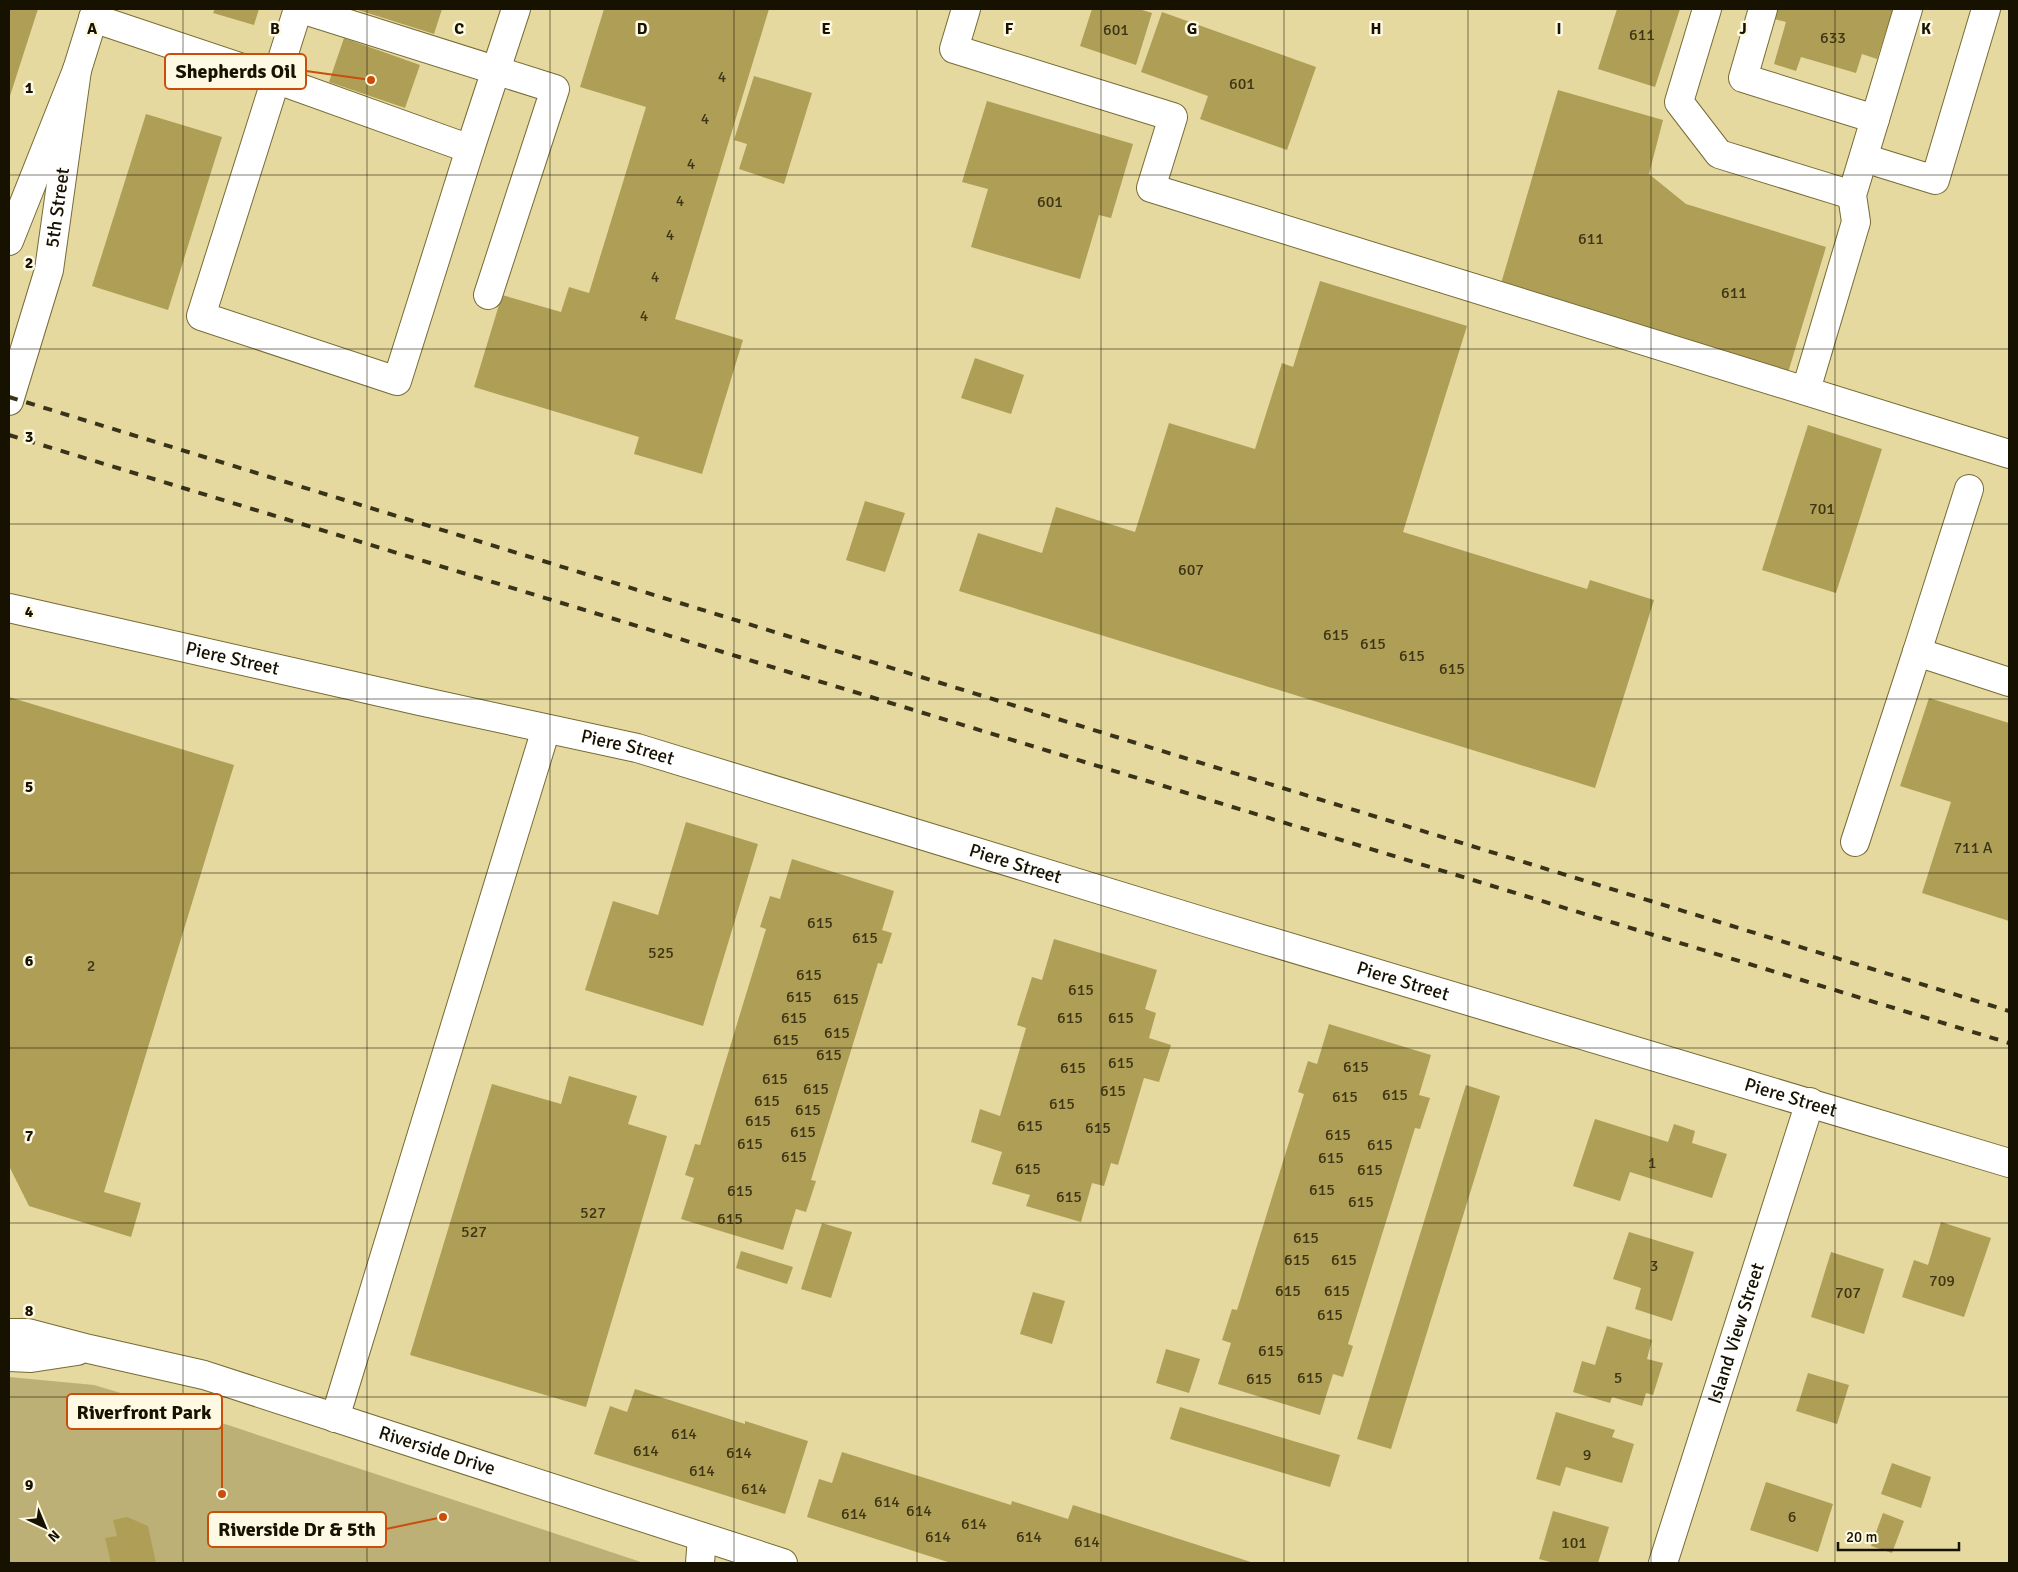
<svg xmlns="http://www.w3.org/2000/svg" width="2018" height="1572" font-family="Signika,sans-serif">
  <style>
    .green { fill: #bdb076 }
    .building { fill: #af9e55 }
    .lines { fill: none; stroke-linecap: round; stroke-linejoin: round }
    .minor-casing { stroke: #776b35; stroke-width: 30 }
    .major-casing { stroke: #776b35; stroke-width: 30 }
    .minor { stroke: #fff; stroke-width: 28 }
    .major { stroke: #fff; stroke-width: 28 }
    .rail { stroke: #39331a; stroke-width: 4; stroke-dasharray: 9 9; stroke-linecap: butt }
    .grid { fill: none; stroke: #171200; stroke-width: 1; stroke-opacity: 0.55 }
    .labels { text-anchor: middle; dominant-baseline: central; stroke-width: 5; stroke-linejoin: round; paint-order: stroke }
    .number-label { font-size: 16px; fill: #3d3515 }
    .street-label { font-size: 19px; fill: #171200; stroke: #fef9e3 }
    .grid-label { font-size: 16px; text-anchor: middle; font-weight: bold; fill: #171200; stroke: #fef9e3; stroke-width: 5; stroke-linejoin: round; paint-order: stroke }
    .leader { fill: none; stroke: #c94e0a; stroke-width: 2 }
    .callout-dot { fill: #c94e0a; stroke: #fef9e3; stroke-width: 2 }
    .callout { fill: #fef9e3; stroke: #c94e0a; stroke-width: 2 }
    .callout-label { font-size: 20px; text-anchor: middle; font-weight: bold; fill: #171200 }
  </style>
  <rect width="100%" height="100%" fill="#e5d9a0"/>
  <polygon class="green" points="9,1377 94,1385 228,1425 644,1563 9,1563"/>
  <g class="building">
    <polygon points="9,9 38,9 9,99"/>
    <polygon points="215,9 259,9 254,25 213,13"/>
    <polygon points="355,9 442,9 434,34"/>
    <polygon points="604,9 769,9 675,319 743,340 702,474 634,454 639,437 474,387 502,295 561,312 569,287 589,293 646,107 580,87"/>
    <polygon points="1092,9 1139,9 1152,13 1136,65 1080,46"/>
    <polygon points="1617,9 1680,9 1655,87 1598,69"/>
    <polygon points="1777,9 1893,9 1877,59 1862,54 1856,73 1801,57 1796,71 1774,64 1786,22 1774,19"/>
    <polygon points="1162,12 1316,67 1287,150 1200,119 1208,96 1141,72"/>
    <polygon points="344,38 420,65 405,108 329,82"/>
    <polygon points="754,76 812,93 784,184 739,169 747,144 734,140"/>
    <polygon points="1558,90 1663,120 1649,174 1686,204 1826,247 1787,376 1500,287"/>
    <polygon points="987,101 1133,144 1111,218 1099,215 1080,279 971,247 988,189 962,182"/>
    <polygon points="146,114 222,137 168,310 92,286"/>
    <polygon points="1320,281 1467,326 1403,532 1587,589 1590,580 1654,600 1595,788 959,591 978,533 1042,553 1056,507 1135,532 1169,423 1255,449 1282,363 1293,367"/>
    <polygon points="975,358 1024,375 1011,414 961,398"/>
    <polygon points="1808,425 1882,449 1836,593 1762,570"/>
    <polygon points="865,501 905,513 885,572 846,560"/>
    <polygon points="9,697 234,765 104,1192 141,1203 131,1237 29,1206 9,1166"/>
    <polygon points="1929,698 2009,723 2009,921 1922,893 1951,802 1900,786"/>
    <polygon points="686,822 758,844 703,1026 585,990 613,901 658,915"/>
    <polygon points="792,859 894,891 882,930 892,933 882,964 878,963 811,1180 816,1181 806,1212 796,1209 783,1250 681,1219 694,1178 685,1175 695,1144 700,1145 766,929 760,927 770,896 780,899"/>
    <polygon points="1054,939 1157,970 1145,1009 1156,1013 1149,1038 1171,1045 1159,1082 1144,1078 1118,1165 1111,1163 1104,1186 1092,1183 1081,1222 1026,1206 1030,1195 992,1184 1002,1152 971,1142 980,1109 1000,1116 1026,1028 1017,1025 1032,977 1042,980"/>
    <polygon points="1329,1024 1431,1055 1419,1095 1430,1098 1420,1129 1415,1128 1348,1344 1353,1346 1343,1377 1333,1374 1320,1415 1218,1384 1231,1343 1222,1340 1232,1309 1237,1310 1304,1094 1298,1092 1308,1061 1317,1064"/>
    <polygon points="569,1076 637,1096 628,1124 667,1136 586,1407 410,1355 492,1084 561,1104"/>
    <polygon points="1466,1085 1500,1096 1391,1449 1357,1439"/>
    <polygon points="1595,1119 1668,1142 1674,1124 1695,1131 1692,1143 1727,1154 1712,1198 1630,1172 1620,1201 1573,1186"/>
    <polygon points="1941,1222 1991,1238 1964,1317 1902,1297 1914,1260 1928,1265"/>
    <polygon points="822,1223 852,1232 831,1298 801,1289"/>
    <polygon points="1629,1232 1694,1252 1672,1321 1635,1309 1641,1288 1613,1279"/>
    <polygon points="741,1251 793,1267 787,1284 736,1268"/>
    <polygon points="1831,1252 1884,1269 1864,1334 1811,1317"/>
    <polygon points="1033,1292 1065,1301 1052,1344 1020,1334"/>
    <polygon points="1607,1326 1652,1340 1647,1359 1663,1363 1653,1395 1646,1393 1642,1406 1612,1397 1610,1403 1573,1392 1582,1361 1595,1365"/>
    <polygon points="1166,1349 1200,1359 1189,1393 1156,1383"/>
    <polygon points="1808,1373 1849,1385 1837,1424 1796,1411"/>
    <polygon points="635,1389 745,1424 745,1421 808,1441 785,1514 594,1454 610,1406 627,1412"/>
    <polygon points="1180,1407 1340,1455 1330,1487 1170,1439"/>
    <polygon points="1556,1412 1615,1430 1612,1437 1634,1444 1622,1483 1566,1467 1560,1486 1536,1479"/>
    <polygon points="842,1452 1011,1505 1012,1501 1068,1519 1073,1505 1254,1563 951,1563 807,1517 819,1479 832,1483"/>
    <polygon points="1892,1463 1931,1477 1921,1508 1881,1494"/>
    <polygon points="1766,1482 1833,1504 1818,1552 1750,1530"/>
    <polygon points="1553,1511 1609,1527 1598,1563 1554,1563 1539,1559"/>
    <polygon points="1883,1513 1904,1521 1892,1553 1871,1546"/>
    <polygon points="127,1517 148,1526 156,1563 111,1563 105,1538 117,1536 113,1520"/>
  </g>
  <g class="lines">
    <g class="minor-casing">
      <g id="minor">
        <polyline points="298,9 201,316 397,381 470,149"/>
        <polyline points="301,9 555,89 488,295"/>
        <polyline points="966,9 954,49 1173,117 1151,188 2009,454"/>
        <polyline points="1707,9 1679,102 1719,154 1852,195"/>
        <polyline points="1763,9 1743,78 1875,119 1908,9"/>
        <polyline points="93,18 275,79 470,149 516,9"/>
        <polyline points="1864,158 1935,180 1986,9"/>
        <polyline points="1806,390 1856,222 1852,195 1875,119"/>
        <polyline points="1969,489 1917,652 2009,682"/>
        <path id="s1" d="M9 608 420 701 637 748 1205 922 2009 1163"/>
        <polyline points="1855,842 1917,652"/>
        <path id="s2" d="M9 1333H28L89 1349 204 1375 783 1563"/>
        <polyline points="9,1357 31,1358 77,1351"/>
        <polyline points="335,1418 546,729"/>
        <polyline points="700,1563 702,1537"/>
        <path id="s3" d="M1663 1563 1810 1102"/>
      </g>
    </g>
    <g class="major-casing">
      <g id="major">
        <polyline points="9,241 77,70 96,9"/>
        <path id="s4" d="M9 401 49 270 77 70"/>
      </g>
    </g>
    <use href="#minor" class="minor"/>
    <use href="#major" class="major"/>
    <g class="rail">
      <polyline points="9,397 2009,1011"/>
      <polyline points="9,435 2009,1043"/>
    </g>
  </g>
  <path class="grid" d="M183 9V1563M367 9V1563M550 9V1563M734 9V1563M917 9V1563M1101 9V1563M1284 9V1563M1468 9V1563M1651 9V1563M1835 9V1563M9 175H2009M9 349H2009M9 524H2009M9 699H2009M9 873H2009M9 1048H2009M9 1223H2009M9 1397H2009"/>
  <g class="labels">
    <g class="number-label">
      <text x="1116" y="30">601</text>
      <text x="1642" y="35">611</text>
      <text x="1833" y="38">633</text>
      <text x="722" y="77">4</text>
      <text x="1242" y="84">601</text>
      <text x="705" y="119">4</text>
      <text x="691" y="164">4</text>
      <text x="680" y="201">4</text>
      <text x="1050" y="202">601</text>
      <text x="670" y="235">4</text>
      <text x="1591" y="239">611</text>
      <text x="655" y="277">4</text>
      <text x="1734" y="293">611</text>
      <text x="644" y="316">4</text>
      <text x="1822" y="509">701</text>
      <text x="1191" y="570">607</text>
      <text x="1336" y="635">615</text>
      <text x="1373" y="644">615</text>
      <text x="1412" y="656">615</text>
      <text x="1452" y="669">615</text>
      <text x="1973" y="848">711 A</text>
      <text x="820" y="923">615</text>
      <text x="865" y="938">615</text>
      <text x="661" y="953">525</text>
      <text x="91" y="966">2</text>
      <text x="809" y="975">615</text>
      <text x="1081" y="990">615</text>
      <text x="799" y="997">615</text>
      <text x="846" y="999">615</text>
      <text x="794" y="1018">615</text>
      <text x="1070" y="1018">615</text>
      <text x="1121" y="1018">615</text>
      <text x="837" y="1033">615</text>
      <text x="786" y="1040">615</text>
      <text x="829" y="1055">615</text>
      <text x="1121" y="1063">615</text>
      <text x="1356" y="1067">615</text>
      <text x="1073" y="1068">615</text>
      <text x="775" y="1079">615</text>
      <text x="816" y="1089">615</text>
      <text x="1113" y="1091">615</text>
      <text x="1395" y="1095">615</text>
      <text x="1345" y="1097">615</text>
      <text x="767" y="1101">615</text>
      <text x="1062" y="1104">615</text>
      <text x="808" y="1110">615</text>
      <text x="758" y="1121">615</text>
      <text x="1030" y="1126">615</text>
      <text x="1098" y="1128">615</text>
      <text x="803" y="1132">615</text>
      <text x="1338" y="1135">615</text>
      <text x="750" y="1144">615</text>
      <text x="1380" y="1145">615</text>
      <text x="794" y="1157">615</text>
      <text x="1331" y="1158">615</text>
      <text x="1652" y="1163">1</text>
      <text x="1028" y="1169">615</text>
      <text x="1370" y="1170">615</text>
      <text x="1322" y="1190">615</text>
      <text x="740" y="1191">615</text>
      <text x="1069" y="1197">615</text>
      <text x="1361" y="1202">615</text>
      <text x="593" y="1213">527</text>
      <text x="730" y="1219">615</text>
      <text x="474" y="1232">527</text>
      <text x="1306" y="1238">615</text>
      <text x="1297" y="1260">615</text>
      <text x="1344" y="1260">615</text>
      <text x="1654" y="1266">3</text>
      <text x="1942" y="1281">709</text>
      <text x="1288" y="1291">615</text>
      <text x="1337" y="1291">615</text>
      <text x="1848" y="1293">707</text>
      <text x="1330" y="1315">615</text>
      <text x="1271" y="1351">615</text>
      <text x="1310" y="1378">615</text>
      <text x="1618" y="1378">5</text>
      <text x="1259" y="1379">615</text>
      <text x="684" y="1434">614</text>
      <text x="646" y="1451">614</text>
      <text x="739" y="1453">614</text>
      <text x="1587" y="1455">9</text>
      <text x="702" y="1471">614</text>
      <text x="754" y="1489">614</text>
      <text x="887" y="1502">614</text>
      <text x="919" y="1511">614</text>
      <text x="854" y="1514">614</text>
      <text x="1792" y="1517">6</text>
      <text x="974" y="1524">614</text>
      <text x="938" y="1537">614</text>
      <text x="1029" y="1537">614</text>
      <text x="1087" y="1542">614</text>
      <text x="1574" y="1543">101</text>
    </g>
    <g class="street-label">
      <text stroke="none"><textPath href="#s4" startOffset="200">5th Street</textPath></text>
      <text stroke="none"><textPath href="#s1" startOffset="229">Piere Street</textPath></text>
      <text stroke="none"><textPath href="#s1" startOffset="634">Piere Street</textPath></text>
      <text stroke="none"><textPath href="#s1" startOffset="1039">Piere Street</textPath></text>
      <text stroke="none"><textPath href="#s1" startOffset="1444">Piere Street</textPath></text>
      <text stroke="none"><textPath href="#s1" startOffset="1849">Piere Street</textPath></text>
      <text stroke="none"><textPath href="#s3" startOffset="241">Island View Street</textPath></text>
      <text stroke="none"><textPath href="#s2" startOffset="445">Riverside Drive</textPath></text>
    </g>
  </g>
  <g class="grid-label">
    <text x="92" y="34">A</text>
    <text x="275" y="34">B</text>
    <text x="459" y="34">C</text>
    <text x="642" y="34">D</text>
    <text x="826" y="34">E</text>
    <text x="1009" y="34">F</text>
    <text x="1192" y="34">G</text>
    <text x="1376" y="34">H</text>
    <text x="1559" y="34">I</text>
    <text x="1743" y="34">J</text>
    <text x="1926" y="34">K</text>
    <text x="29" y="93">1</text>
    <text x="29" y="268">2</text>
    <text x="29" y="442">3</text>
    <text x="29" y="617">4</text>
    <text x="29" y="792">5</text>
    <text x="29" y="966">6</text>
    <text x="29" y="1141">7</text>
    <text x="29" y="1316">8</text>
    <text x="29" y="1490">9</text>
  </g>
  <path class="leader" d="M371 80L306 71M222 1494L222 1412M443 1517L386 1529"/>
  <g class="callout-dot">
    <circle cx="371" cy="80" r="5"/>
    <circle cx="222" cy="1494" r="5"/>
    <circle cx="443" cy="1517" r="5"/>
  </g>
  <g class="callout">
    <rect x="165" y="54" width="141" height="35" rx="5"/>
    <rect x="67" y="1394" width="155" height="35" rx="5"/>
    <rect x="208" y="1512" width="178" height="35" rx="5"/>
  </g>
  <g class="callout-label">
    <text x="236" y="78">Shepherds Oil</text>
    <text x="144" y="1419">Riverfront Park</text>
    <text x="297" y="1536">Riverside Dr &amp; 5th</text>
  </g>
  <rect width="2018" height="1572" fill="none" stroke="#171200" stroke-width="20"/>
  <g transform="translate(45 1527) rotate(136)" stroke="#fef9e3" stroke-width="4" paint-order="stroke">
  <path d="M0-4L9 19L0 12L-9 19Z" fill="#171200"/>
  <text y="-8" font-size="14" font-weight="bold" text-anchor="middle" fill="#171200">N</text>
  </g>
  <path d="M1838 1542v8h121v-8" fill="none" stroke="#171200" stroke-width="2.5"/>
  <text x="1846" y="1542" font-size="15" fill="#171200" stroke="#fef9e3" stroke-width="4" paint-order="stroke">20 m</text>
</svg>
